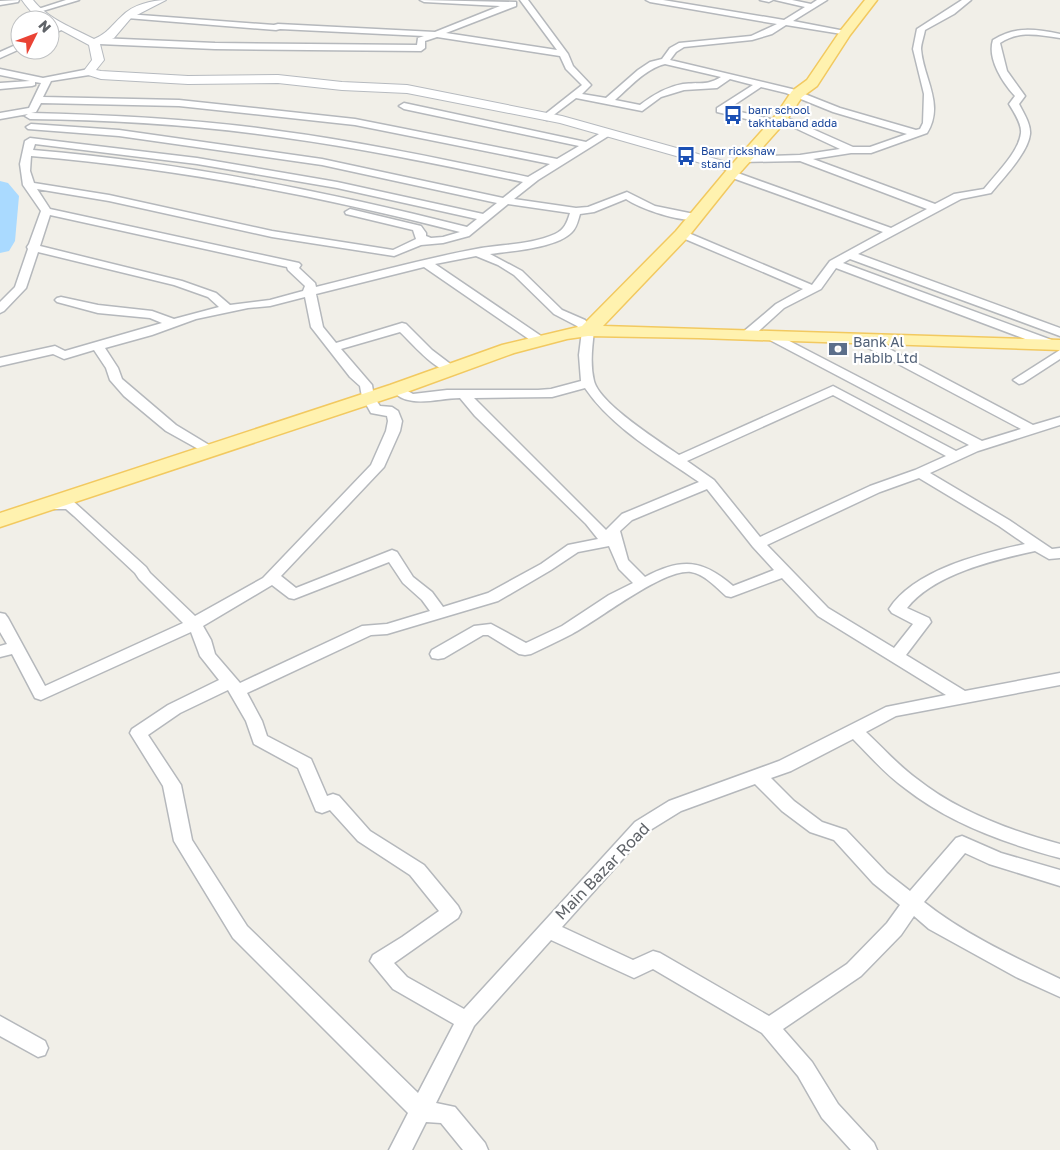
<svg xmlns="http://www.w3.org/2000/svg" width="1060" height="1150" font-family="'Golos Text',sans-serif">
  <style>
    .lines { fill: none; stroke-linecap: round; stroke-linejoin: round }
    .river { fill: #aadaff; fill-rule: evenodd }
    .street-casing { stroke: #b5b8bc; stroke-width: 3 }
    .secondary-casing { stroke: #b6babf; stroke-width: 2 }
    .primary-casing { stroke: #f2c960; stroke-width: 3 }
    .street { fill: #fff; fill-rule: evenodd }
    .secondary { fill: #fff; fill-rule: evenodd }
    .primary { fill: #fff2af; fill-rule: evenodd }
    .labels { text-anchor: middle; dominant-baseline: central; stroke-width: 4.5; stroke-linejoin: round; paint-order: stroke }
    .far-transit-label { font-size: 11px; fill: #164399; stroke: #fff; text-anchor: start }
    .service-label { font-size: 14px; fill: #4e5e75; stroke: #fff; text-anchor: start }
    .near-street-label { font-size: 16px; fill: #5f6368; stroke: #fff }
  </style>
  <rect width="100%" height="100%" fill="#f1efe8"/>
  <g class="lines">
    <polygon class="river" points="0,181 8,183 19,196 15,241 9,251 0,253"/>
    <g class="street-casing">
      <g id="street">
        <polygon points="19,0 18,2 0,5 0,1"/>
        <polygon points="66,0 79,0 36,13 32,11"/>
        <path d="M420 0 516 2V6L446 33 557 50 520 0H528L568 54 573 66 591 85 582 94 606 98 638 70 650 62 662 59 670 48 679 43 751 36 777 24 650 2 646 0H663L784 20 805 7 775 0H792L811 4 817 0H827L793 21 845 31 849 33 848 35 786 25 772 34 752 40 684 47 676 52 670 60 792 89 840 108 916 130 920 129 923 123 924 94 913 49 917 29 962 0H971L954 14 925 30C924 36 921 44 921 49 923 78 945 104 927 133L871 153H851L813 159 935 204 954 194 984 189C995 175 1019 152 1021 133 1022 124 1014 112 1009 104L1015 96C1003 83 987 59 993 40 1015 26 1035 29 1060 34V38C1038 35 1020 30 1000 43L1007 71 1025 96 1019 104C1023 112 1031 124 1030 134 1028 153 1003 178 991 193L961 199 858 254 1060 328V336L850 259 843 263 1057 342 1059 345 1057 348H1049L836 268 821 289 784 308 751 338H743L741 335 743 332 776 304 803 289 678 236 677 234 678 232H686L812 285 830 261 883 232 727 176V172H735L891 228 927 209 800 161 740 162V158L743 157 800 155 840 149 778 120 776 118 781 115 853 147H870L907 134 833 112 786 93 761 87 728 109 779 121 781 123 776 126 717 112V108L753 85 730 79 717 88 684 90 661 97 642 111 576 98 547 120 544 119V115L582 85 566 69 560 56 437 37 425 41V48L421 51 215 49 99 44 95 41 99 38 215 43 417 45 418 38 424 36 280 29 276 30 127 18 123 16 127 14 274 25 278 24 435 32 500 6 424 2ZM665 64 721 77C707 86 699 82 683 84 666 87 653 95 640 105L615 100C630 87 645 69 665 64Z"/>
        <polygon points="760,0 773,0 769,2"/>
        <polygon points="59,26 66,28 50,35 50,30"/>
        <polygon points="20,43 20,49 0,58 0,52"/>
        <path d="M0 69 43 78 89 69 93 72 89 75 51 81 43 97 179 100 355 119 557 159 579 146 404 109 399 106 404 103 586 142 604 131H610V135L538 180 514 199 576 208 588 207 627 192 655 206 699 215 700 217 699 219C681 223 641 209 626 199L594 212 580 214C578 220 577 227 572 232 557 248 512 251 490 254L522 271 562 310 585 320 594 331C592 348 590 365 594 381 600 404 659 441 679 455L833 386 956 451 969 445 768 339 766 336 772 332 982 441 1021 429 855 341 853 338 855 335H863L1033 425 1060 417V425L978 451 930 473 1009 520 1052 549 1060 548V558L1049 559 1035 551C994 560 934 574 907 608L929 618 931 622 906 655 965 691 1060 673V685L896 716 866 732C883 748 898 765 917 779 957 811 1011 831 1060 844V858C1007 844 949 823 906 789 886 775 870 756 853 739L791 771 771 778 794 801 822 822 846 830 887 873 910 891 956 838 962 836 1001 853 1060 870V886L989 864 965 853 924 902C964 934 1014 957 1060 979V997L1016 977 929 929 914 916 901 935 861 976 783 1029 812 1062 838 1104 874 1143 877 1150H851L822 1118 798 1076 762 1033 653 969 634 978 551 940 474 1026 436 1103 455 1107 485 1143 488 1150H463L441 1123 426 1122 412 1150H389L408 1113 233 938 174 841 163 786 130 733 132 729 168 705 219 680 200 656 191 632 41 700 35 698 12 654 0 657V646L7 644 0 632V613L5 614 8 618 45 686 183 623 139 579 135 573 74 516 66 509H43L41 506 43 503 74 502 146 567 150 573 195 616 263 578 371 465 386 431 388 421 387 416 371 413 362 397 360 386 350 377 311 327 305 297 270 306 248 308 196 319 152 335 105 348 118 368 122 379 176 425 214 448 216 451 209 455 166 431 124 396 110 380 106 368 94 350 64 359 53 354 0 366V358L55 346 65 351 162 323 150 318 98 313 57 302 55 300 57 298 61 297 98 305 152 311 174 319 219 307 208 297 174 285 38 252 26 288 4 311 0 313V302L15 287 28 249 27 247 29 244 41 211 23 185 20 164 25 141 30 138 197 158 337 182 483 214 497 203 322 165 119 136 28 129 26 127 31 124 119 130 322 159 503 198 523 182C442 165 361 148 280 137 197 125 114 120 30 119L25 116 28 114 0 119V113L29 108 41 83 35 82V85L32 86 0 89V83L30 81 0 75ZM41 103 179 106 355 125 550 164 528 177C446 160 363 142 279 131 197 119 114 115 31 113L36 112ZM35 144 197 164 337 188 477 219 467 227C325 191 179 162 33 150ZM31 156C176 168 320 196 460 232L443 237 431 238 426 236V233L421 226 350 209 345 212 346 214 413 230 416 239 393 250 272 231 109 195 34 183 30 171ZM37 189 109 201 272 237 394 256 421 245 443 243 469 236 508 204 570 213C567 223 564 230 555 234 530 245 502 244 476 249 422 259 369 274 316 287L315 283 299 268 301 265 299 263 50 209ZM50 215 287 267 288 270 305 286 303 291 270 300 230 305 216 293 182 281 40 246ZM476 256 498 265 514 275 554 314 577 326 582 331 579 355 581 381 551 389 538 390H447L413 394 397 385 391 389C407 410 437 398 460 398L475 416 586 524 598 539 568 545 541 564 488 593 443 607 432 592 413 577 397 552 392 550 296 588 281 576 384 467 400 431 402 421 398 411 392 407 380 406 374 397 372 385 341 349 400 332C411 342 439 376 455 372L457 369 432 350 406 324 402 323 336 343 323 327 316 294 424 267 536 344H544L546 341 544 338 435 264ZM585 388C612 428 660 455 699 482L622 514 606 530 474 398 552 397ZM833 395 946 456 915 470 870 486 760 537 714 480 687 461ZM919 478 999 526 1025 544C982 553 914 570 889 609L892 613 913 624 894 648 828 608 767 545 880 492ZM707 489 753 547 774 570 733 586C702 559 681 558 645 577L628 560 620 531 632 520ZM609 546 619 569 633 583 609 595 562 626 526 643 491 624 474 626 432 650 430 654 432 658 438 659 444 658 483 635H488L519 654 525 655 531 654C545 647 559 641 572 634 599 620 662 569 691 572 704 574 716 587 726 596L731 597 782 578 818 616 946 695 886 707 779 761 669 801 635 822 464 1009 407 977 394 963 458 918 461 912 458 906 424 865 370 831 339 796 333 794 327 796 311 759 267 736 262 721 247 693 371 635 387 634 498 601 551 570 578 552ZM389 562 403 583 422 600 430 611 387 624 362 626 240 683 215 654 211 640 203 626 272 585 289 598 294 599ZM228 690 246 721 254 744 298 768 316 811 322 813 330 810 358 841 410 875 439 911 402 937 373 955 370 961 393 989 454 1024 418 1093 247 926 192 840 181 785 148 735 180 713ZM755 784 782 811 810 832 834 840 873 883 900 905 887 923 847 964 769 1016 660 953 653 951 633 960 562 927 647 832 681 811Z"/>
        <polygon points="1060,350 1060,359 1023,383 1019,384 1013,380"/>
        <polygon points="0,1016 45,1041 48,1048 45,1055 38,1057 0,1036"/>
      </g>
    </g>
    <g class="secondary-casing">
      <path id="secondary" d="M22 0H33C48 19 73 28 94 39 108 33 111 26 122 16 132 5 152 0 166 0L131 18 114 38 100 44 104 60 96 70 101 71 188 76 278 75 342 82 407 85 562 116 741 166 743 169 736 173 560 123 407 93 342 90 278 83 188 84 101 79 85 74 83 72 92 60 89 45 50 24V20C37 20 29 10 22 0Z"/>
    </g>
    <g class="primary-casing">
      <polygon id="primary" points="865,0 877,0 850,35 817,86 802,97 786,121 736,177 688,237 603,326 1060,340 1060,350 699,338 588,336 567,339 514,353 404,393 0,527 0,513 390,385 502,345 582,326 676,231 726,171 776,115 792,91 807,80 841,30"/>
    </g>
    <use href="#street" class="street"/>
    <use href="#secondary" class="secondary"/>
    <use href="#primary" class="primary"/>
  </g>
  <defs>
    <g id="bus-bare" transform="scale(1.5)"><path d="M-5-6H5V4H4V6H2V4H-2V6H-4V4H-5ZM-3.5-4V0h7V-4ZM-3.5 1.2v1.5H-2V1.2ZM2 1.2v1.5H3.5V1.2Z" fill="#1a4fb4" stroke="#fff" stroke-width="2.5" paint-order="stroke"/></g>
    <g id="bank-bare" transform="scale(1.5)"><path d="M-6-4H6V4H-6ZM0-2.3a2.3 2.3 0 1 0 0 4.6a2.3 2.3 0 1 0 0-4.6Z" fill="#5c6f8a" stroke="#fff" stroke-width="2.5" paint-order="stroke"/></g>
  </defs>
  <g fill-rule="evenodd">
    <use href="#bus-bare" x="733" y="115"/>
    <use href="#bus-bare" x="686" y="156"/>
    <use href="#bank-bare" x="838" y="349"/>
  </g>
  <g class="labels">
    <g class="far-transit-label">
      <text x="748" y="109">banr school<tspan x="748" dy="13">takhtaband adda</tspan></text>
      <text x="701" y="150">Banr rickshaw<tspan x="701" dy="13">stand</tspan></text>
    </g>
    <g class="service-label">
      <text x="853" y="341">Bank Al<tspan x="853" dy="16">Habib Ltd</tspan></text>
    </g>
    <g class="near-street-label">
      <text transform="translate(602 871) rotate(-46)">Main Bazar Road</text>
    </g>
  </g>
  <g transform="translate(35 35) rotate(48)"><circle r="24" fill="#ffffff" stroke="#bfc1c3"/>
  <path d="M0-4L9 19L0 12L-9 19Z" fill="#ea4335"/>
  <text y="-8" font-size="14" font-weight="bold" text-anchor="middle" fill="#5f6368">N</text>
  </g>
</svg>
